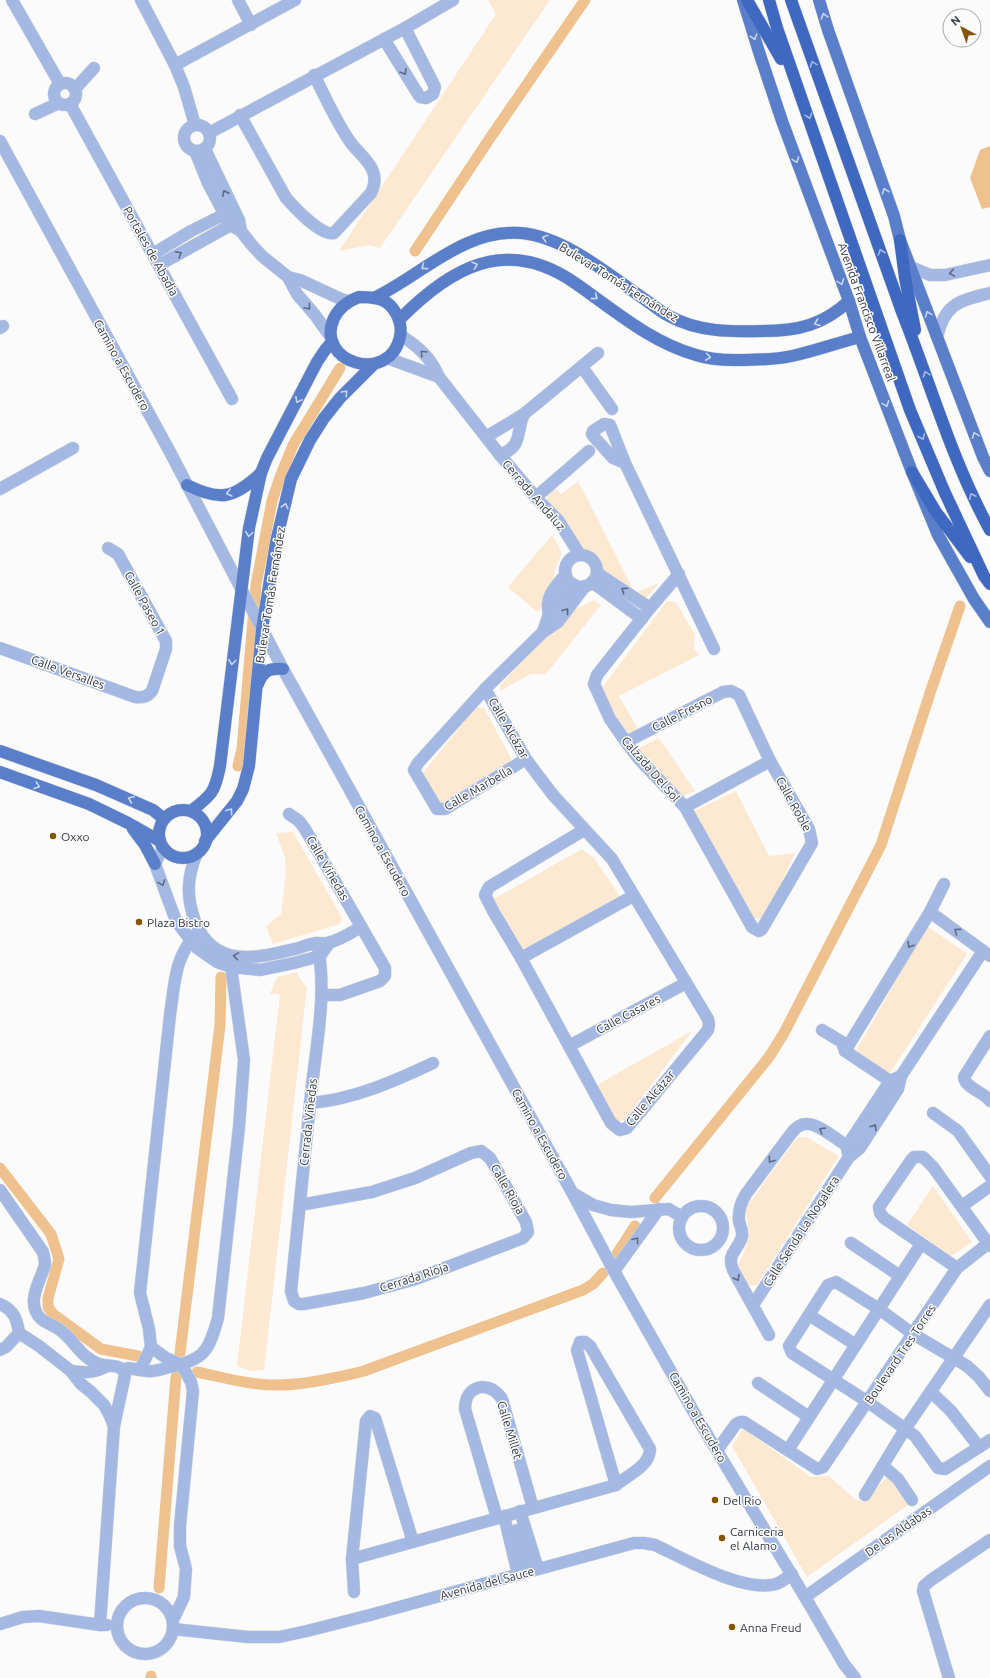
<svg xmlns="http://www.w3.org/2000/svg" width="990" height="1678" font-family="Ubuntu,sans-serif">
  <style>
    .green { fill: #fde8d2 }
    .water { fill: #efc18e }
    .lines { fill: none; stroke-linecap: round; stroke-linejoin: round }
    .canal { stroke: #efc18e; stroke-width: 11 }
    .minor-casing { stroke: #d7d8da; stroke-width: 13 }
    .major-casing { stroke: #d7d8da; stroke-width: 13 }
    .highway-casing { stroke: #d7d8da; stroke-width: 13 }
    .minor { stroke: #a3b9e3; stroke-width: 12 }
    .major { stroke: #5a7fca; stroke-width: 12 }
    .highway { stroke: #3f68c0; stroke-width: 12 }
    .oneway { stroke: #cbd6ec }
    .oneway2 { stroke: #a6b9e0 }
    .oneway3 { stroke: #5f6a82 }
    .poi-dot { fill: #885400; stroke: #fbfbfb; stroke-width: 1.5 }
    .labels { text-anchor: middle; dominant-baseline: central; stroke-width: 3; stroke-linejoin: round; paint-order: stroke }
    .street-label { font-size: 12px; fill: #313641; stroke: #fbfbfb }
    .poi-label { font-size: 12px; fill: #313641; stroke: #fbfbfb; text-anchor: start }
  </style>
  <rect width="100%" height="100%" fill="#fbfbfb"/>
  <g class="green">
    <polygon points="488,0 550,0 380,248 369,245 339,251 496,14"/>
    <path d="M578 481 635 593 659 583 643 602 600 571 593 558 584 553 546 502C547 495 549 492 556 489L561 494Z"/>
    <path d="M552 535C555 540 562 549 561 556 560 563 553 568 554 577 555 582 557 585 558 590L537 612 508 587Z"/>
    <polygon points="594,600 601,605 546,674 531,674 500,691 500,686 567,609 576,609"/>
    <polygon points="667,601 676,602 695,635 694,649 699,655 619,696 638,729 626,735 602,688"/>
    <polygon points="476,707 484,708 512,760 440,805 423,773"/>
    <polygon points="659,738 695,791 680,797 635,750"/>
    <polygon points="736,791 769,856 795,853 765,919 754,918 694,811"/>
    <polygon points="293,832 342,918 340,924 273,944 266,926 281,914 286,873 285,857 276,833"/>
    <polygon points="582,849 594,858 623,901 523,955 492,900"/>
    <polygon points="927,926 967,954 890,1073 856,1051"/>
    <polygon points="297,972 300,979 307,987 264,1370 252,1371 237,1366 280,994 270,994 277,977"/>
    <polygon points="692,1031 625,1120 615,1122 597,1085"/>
    <path d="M806 1137 839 1156 757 1285 748 1286 738 1265C747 1248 753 1229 744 1210L797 1138Z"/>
    <polygon points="933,1186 972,1242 951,1256 907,1225"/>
    <polygon points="743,1428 811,1477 829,1476 855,1499 863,1502 887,1477 894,1482 908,1505 807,1577 732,1446"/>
  </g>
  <polygon class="water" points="990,146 990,207 982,209 970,178 980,150"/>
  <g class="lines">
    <g class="canal">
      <polyline points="415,251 490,138 585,0"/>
      <polyline points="238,766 242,749 256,585 272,501 280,477 293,445 340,368"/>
      <polyline points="0,1168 51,1234 59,1259 48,1298 48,1307 53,1314 101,1349 138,1356"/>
      <polyline points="655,1198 769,1057 784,1033 881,845 931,690 960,606"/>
      <polyline points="615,1257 635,1226"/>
      <polyline points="180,1353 220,1025 221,977"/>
      <path d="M197 1372C217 1376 238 1382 258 1384 293 1388 330 1379 364 1371L583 1290 593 1284 603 1273"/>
      <polyline points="159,1588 176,1377"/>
      <polyline points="151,1678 151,1676"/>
    </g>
    <g class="minor-casing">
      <g id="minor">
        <polyline points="12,0 60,84"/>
        <polyline points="141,0 175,65 184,87 195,125"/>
        <polyline points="238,0 251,25"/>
        <polyline points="384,39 418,94 420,97 426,98 433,94 435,87 405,28"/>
        <polyline points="175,65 295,0"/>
        <circle cx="65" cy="94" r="11"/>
        <polyline points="75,89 94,68"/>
        <polyline points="70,104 232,399"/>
        <polyline points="35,114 59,103"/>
        <path d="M240 115 286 198C294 207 322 237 334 233L371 193C375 185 376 177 372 169 367 159 358 152 351 143 336 122 326 98 314 75"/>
        <circle cx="197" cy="138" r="13"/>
        <polyline points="209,133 405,28 453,0"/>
        <polyline points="0,141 170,452 283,669 573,1194 614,1271 696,1416 805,1597 844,1664 855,1678"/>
        <polyline points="205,149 239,220 241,231 251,244 262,256 288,277 300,280 341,299 349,301"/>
        <polyline points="195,151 208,183 230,225 241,231"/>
        <polyline points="153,254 191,231 231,211"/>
        <polyline points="159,265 238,221"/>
        <polyline points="911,267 930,275 945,275 990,265"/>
        <polyline points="288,277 297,294 315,315 330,336"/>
        <polyline points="0,328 3,326"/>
        <path d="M400 335C418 346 431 358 439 377L500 455 539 501 558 520 580 555"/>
        <path d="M937 337C945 303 959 301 990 293"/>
        <polyline points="387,358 439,377"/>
        <polyline points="582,367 612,409"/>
        <polyline points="486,437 524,414"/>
        <path d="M500 455C524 445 515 434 524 414L598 353"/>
        <polyline points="625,463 613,458 594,437 592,434 593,431 604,424 610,425 625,463 714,649"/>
        <polyline points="0,489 73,448"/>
        <polyline points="536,497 589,451"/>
        <circle cx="581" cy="571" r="16"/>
        <polyline points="597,573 650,608"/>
        <polyline points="592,582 642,619"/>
        <path d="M549 614C544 597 556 586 566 574"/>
        <polyline points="543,632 549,614 573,584"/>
        <path d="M0 648 135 697C143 698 147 697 152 691L166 649V641L118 554 108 548"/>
        <polyline points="485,689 526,759 537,774 553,795 612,859 708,1019 709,1024 708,1030 627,1128 620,1130 611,1123 521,958 493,911 485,895 489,887 584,830"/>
        <polyline points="626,742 723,692 731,691 739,695 770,761 809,829 812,843 762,929 759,931 752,927 685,807 638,758 626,742 610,719 594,684 597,675 650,608 679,574"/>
        <polyline points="526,759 445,809 437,809 414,770 418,763 485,689 543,632 558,622 585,586"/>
        <polyline points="685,807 770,761"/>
        <polyline points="289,814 299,821 305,829 385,968 385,976 380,981 340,995 322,995"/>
        <polyline points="163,847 155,864 176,921 197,948 217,962 231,967 260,970 294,963 320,956 330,942"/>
        <path d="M197 853C187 877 186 897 195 921 214 970 258 958 299 948 304 946 310 944 316 943 321 943 327 944 331 942 342 939 352 932 361 927"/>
        <polyline points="930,912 990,956"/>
        <polyline points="521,958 633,896"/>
        <polyline points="822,1030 842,1042 845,1051 890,1081"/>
        <path d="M990 1036 964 1077C965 1088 984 1092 990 1101"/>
        <polyline points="569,1046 686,983"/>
        <polyline points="845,1051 930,912 944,884"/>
        <path d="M310 1103C352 1100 395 1081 433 1063"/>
        <polyline points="933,1113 958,1131 990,1176"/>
        <polyline points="848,1153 847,1146 890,1081 901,1076"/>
        <path d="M0 1190 43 1252C44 1256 45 1261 45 1265 41 1279 29 1297 36 1312 41 1323 51 1323 60 1330 74 1340 81 1358 99 1364 109 1367 122 1363 125 1375L114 1426 100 1625"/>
        <polyline points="574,1194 593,1205 611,1210 631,1212 669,1209 682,1217"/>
        <path d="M300 1205 372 1192 415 1178 471 1153 481 1151 490 1158 526 1222 528 1232 523 1238 416 1279 364 1293 304 1304H299L294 1301 291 1291C298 1225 304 1159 311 1094 316 1045 328 992 317 943"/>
        <polyline points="962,1206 990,1186"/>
        <circle cx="701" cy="1228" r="22"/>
        <polyline points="851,1243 900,1276"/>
        <polyline points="957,1268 884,1218 880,1213 879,1207 912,1159 914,1157 923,1157 933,1167 990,1246"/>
        <polyline points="614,1271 659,1209"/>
        <path d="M0 1304C14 1310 17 1319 19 1333L6 1347 0 1350"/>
        <polyline points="753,1305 849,1157 860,1148 898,1089 901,1076 983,951"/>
        <polyline points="809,1315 856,1345"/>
        <polyline points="19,1333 39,1346 71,1371 81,1384 90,1391 104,1405 110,1416 114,1426"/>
        <path d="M769 1335 733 1270C726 1253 739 1250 742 1236 743 1230 740 1226 739 1221 738 1211 741 1202 746 1194L790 1135C794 1129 800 1123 808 1124 818 1124 838 1140 847 1146"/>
        <path d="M580 1342H585L590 1346 650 1449C650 1466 628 1475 616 1485L577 1350Z"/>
        <polyline points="151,1347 166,1358 182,1365 191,1382 193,1391 180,1526 180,1546 186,1569 184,1597 173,1620"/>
        <path d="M123 1370 128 1368 140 1370 151 1347 149 1329 140 1293 170 1015C175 982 174 956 199 931"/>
        <path d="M140 1370C153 1373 157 1370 170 1367 204 1360 209 1351 218 1318L239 1127 244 1060 231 967"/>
        <path d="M71 1371C85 1373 95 1373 107 1366"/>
        <polyline points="758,1383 809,1417"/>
        <polyline points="990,1391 979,1377 967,1366 913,1334 879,1309 836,1282 828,1285 789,1346 792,1353 868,1402 915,1436 938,1468 945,1469 990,1440"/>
        <polyline points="931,1392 951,1411 979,1447"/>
        <polyline points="717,1450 736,1424 740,1422 744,1422 817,1469 823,1467 957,1268 990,1242"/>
        <polyline points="788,1450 921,1244"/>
        <polyline points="883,1466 898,1479 912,1500"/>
        <polyline points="865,1495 905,1429 990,1305"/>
        <polyline points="520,1511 538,1569"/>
        <polyline points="504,1516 518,1574"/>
        <path d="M497 1518 465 1409C465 1384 490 1380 502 1399L533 1508"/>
        <polyline points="517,1530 529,1571"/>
        <polyline points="352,1559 616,1485"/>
        <polyline points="354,1592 352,1559 366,1421 370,1416 375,1418 376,1421 413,1542"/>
        <polyline points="805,1597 990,1466"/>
        <circle cx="145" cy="1626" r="28"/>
        <polyline points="0,1624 23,1617 39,1616 100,1625 107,1625"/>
        <path d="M173 1629 248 1637H279L307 1631 370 1615 634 1543H644L655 1545C685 1559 743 1593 776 1584 782 1582 787 1577 792 1574"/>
        <polyline points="949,1678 923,1591 924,1586 931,1580 990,1540"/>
      </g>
    </g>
    <g class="major-casing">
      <g id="major">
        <polyline points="743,0 759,52 782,121 849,301 860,337 912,472 938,535 974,599 990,622"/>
        <polyline points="819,0 828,30 894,216 900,240 983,457 990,471"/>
        <path d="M359 297C367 297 378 297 386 302 396 309 403 324 400 337 389 386 314 362 334 318 339 308 348 301 359 297Z"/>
        <path d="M374 298C422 275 463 229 521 233 566 237 610 276 647 301 654 306 661 312 669 316 698 332 731 332 763 331 798 331 823 325 849 301"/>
        <path d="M399 320C450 268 506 235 575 283 614 310 650 342 696 355 708 359 723 360 735 360 754 360 774 360 792 356 815 351 837 343 860 337"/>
        <path d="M187 485C221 502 234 498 261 473"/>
        <path d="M258 684C263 671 269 668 283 669"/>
        <polyline points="0,751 96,785 153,810 164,819"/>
        <polyline points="0,772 89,804 128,823 160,841"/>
        <circle cx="183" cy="834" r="24"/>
        <path d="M191 811C212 795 215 792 220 766L249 528 261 473 267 458 317 362 325 350 332 342"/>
        <polyline points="133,829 145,845 155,864"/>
        <polyline points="205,841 237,801 243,789 249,766 262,629 276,542 291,479 310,440 324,418 340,398 374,364"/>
      </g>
    </g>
    <g class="highway-casing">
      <g id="highway">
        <polyline points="747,0 781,59"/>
        <polyline points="769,0 777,28 910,410 945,493 984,576 990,584"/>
        <path d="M791 0 902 312C931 385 952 461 990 530"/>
        <polyline points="900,240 905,278 915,330"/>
        <polyline points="912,472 936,512 970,557"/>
      </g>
    </g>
    <use href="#minor" class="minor"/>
    <use href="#major" class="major"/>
    <use href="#highway" class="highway"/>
  </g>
  <defs><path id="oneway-chevron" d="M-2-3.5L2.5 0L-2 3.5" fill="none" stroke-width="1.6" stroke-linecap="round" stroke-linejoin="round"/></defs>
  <g class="oneway">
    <use href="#oneway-chevron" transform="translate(824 16) rotate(-107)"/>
    <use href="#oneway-chevron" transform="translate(754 37) rotate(73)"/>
    <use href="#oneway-chevron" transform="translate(796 160) rotate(70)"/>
    <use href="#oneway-chevron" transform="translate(885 191) rotate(-109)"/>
    <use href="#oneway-chevron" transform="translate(545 238) rotate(-163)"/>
    <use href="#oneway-chevron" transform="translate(475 265) rotate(-19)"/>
    <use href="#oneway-chevron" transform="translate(424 267) rotate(144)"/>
    <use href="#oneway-chevron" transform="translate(841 282) rotate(69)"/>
    <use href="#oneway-chevron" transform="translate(595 297) rotate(36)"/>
    <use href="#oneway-chevron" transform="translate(928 314) rotate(-111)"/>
    <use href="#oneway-chevron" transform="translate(817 323) rotate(159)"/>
    <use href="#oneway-chevron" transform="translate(708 357) rotate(8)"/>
    <use href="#oneway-chevron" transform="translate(345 393) rotate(-47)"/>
    <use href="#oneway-chevron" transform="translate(298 400) rotate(118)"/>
    <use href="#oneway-chevron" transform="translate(886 404) rotate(69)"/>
    <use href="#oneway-chevron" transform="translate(975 435) rotate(-111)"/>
    <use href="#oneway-chevron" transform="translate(229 493) rotate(166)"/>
    <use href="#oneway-chevron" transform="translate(285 506) rotate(-76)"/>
    <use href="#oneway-chevron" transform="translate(249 534) rotate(98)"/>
    <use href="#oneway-chevron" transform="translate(232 662) rotate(97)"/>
    <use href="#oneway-chevron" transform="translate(37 786) rotate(20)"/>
    <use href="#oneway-chevron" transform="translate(131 799) rotate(-157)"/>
    <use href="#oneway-chevron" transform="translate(230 811) rotate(-54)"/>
  </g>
  <g class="oneway2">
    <use href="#oneway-chevron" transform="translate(813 64) rotate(-110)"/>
    <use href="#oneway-chevron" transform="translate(809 116) rotate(71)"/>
    <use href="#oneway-chevron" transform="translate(881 252) rotate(-109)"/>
    <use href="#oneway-chevron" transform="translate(926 374) rotate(-108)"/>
    <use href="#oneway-chevron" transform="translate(922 437) rotate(67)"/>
    <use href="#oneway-chevron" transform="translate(972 496) rotate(-116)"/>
  </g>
  <g class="oneway3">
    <use href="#oneway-chevron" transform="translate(404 72) rotate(59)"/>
    <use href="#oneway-chevron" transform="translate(225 193) rotate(-117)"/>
    <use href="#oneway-chevron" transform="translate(179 254) rotate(-29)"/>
    <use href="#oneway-chevron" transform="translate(952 273) rotate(170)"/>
    <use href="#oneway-chevron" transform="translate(308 307) rotate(49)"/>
    <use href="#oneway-chevron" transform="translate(423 353) rotate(-134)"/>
    <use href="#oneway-chevron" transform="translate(624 590) rotate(-146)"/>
    <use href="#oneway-chevron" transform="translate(566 611) rotate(-53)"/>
    <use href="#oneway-chevron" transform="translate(162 883) rotate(69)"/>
    <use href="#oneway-chevron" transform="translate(957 931) rotate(-144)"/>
    <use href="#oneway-chevron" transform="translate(910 945) rotate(122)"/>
    <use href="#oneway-chevron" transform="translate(236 956) rotate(-171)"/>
    <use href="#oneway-chevron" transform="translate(874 1127) rotate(-57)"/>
    <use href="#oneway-chevron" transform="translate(822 1130) rotate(-148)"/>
    <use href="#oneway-chevron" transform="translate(771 1160) rotate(126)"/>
    <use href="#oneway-chevron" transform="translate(636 1240) rotate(-54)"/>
    <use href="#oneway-chevron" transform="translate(737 1278) rotate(60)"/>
  </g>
  <g class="poi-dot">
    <circle cx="53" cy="836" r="4"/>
    <circle cx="139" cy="922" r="4"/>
    <circle cx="715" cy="1500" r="4"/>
    <circle cx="722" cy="1538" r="4"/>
    <circle cx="732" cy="1627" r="4"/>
  </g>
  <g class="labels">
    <g class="street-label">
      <text transform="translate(151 251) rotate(61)">Portales de Abadia</text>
      <text transform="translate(619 282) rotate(32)">Bulevar Tomás Fernández</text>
      <text transform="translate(867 312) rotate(70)">Avenida Francisco Villarreal</text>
      <text transform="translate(122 365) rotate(61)">Camino a Escudero</text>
      <text transform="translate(534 495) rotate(49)">Cerrada Andaluz</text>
      <text transform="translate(270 595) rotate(-81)">Bulevar Tomás Fernández</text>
      <text transform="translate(145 603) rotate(61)">Calle Paseo 1</text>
      <text transform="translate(68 672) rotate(20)">Calle Versalles</text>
      <text transform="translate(682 713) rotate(-27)">Calle Fresno</text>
      <text transform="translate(509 728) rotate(60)">Calle Alcázar</text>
      <text transform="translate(651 769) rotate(49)">Calzada Del Sol</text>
      <text transform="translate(478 788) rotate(-30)">Calle Marbella</text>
      <text transform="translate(794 804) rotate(61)">Calle Roble</text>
      <text transform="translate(383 851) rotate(61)">Camino a Escudero</text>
      <text transform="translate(328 868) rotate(60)">Calle Viñedas</text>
      <text transform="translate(628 1014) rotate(-28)">Calle Casares</text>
      <text transform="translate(650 1098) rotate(-50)">Calle Alcázar</text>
      <text transform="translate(308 1122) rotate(-84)">Cerrada Viñedas</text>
      <text transform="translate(540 1134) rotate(61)">Camino a Escudero</text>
      <text transform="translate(508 1189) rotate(60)">Calle Rioja</text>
      <text transform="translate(801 1231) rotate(-57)">Calle Senda La Nogalera</text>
      <text transform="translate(414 1277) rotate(-18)">Cerrada Rioja</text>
      <text transform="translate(900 1354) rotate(-56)">Boulevard Tres Torres</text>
      <text transform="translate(698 1417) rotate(60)">Camino a Escudero</text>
      <text transform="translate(510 1430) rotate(73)">Calle Millet</text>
      <text transform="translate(898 1531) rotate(-35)">De las Aldabas</text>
      <text transform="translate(487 1583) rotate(-15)">Avenida del Sauce</text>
    </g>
    <g class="poi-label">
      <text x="61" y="836">Oxxo</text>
      <text x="147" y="922">Plaza Bistro</text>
      <text x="723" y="1500">Del Rio</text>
      <text x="730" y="1531">Carniceria<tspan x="730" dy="14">el Alamo</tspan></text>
      <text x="740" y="1627">Anna Freud</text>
    </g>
  </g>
  <g transform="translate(962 28) rotate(319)"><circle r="19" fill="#fbfbfb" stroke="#aaacb1"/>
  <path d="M0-3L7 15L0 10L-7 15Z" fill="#885400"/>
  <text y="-6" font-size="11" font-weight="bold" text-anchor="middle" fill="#313641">N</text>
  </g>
</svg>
